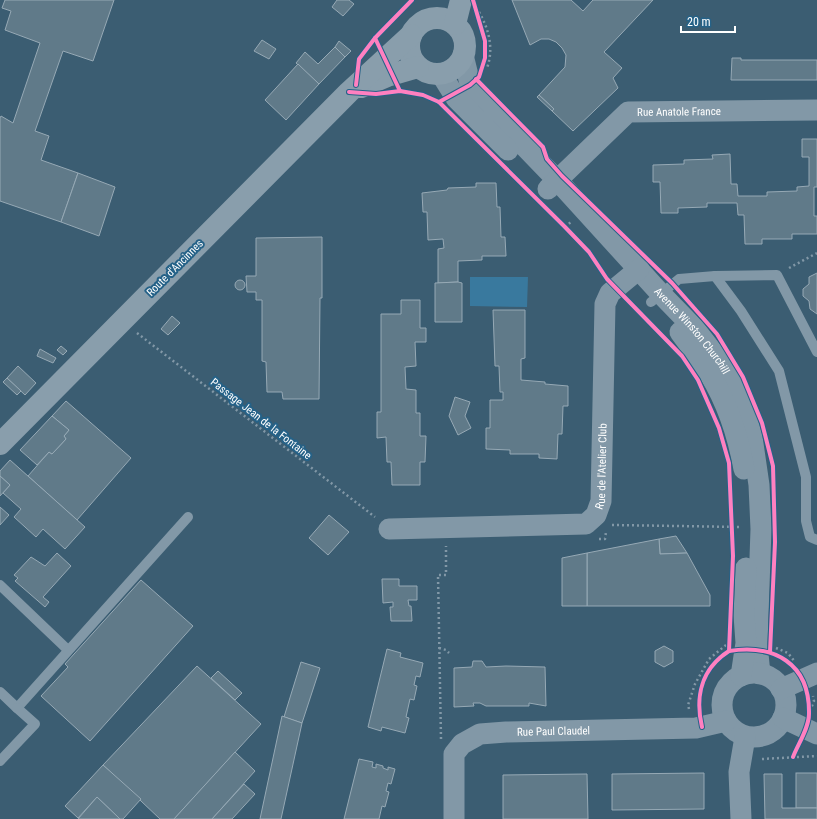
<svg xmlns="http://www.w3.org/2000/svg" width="817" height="819" font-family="'Roboto Condensed',sans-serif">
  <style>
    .green { fill: #39799e }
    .building { fill: #607a89; stroke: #96a9b5 }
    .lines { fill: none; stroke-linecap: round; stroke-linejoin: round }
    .path { stroke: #8298a7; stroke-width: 2.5; stroke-dasharray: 2 3; stroke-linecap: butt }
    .lane { stroke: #8298a7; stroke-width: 10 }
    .street { stroke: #8298a7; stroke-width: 21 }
    .secondary { stroke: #899eac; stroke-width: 22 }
    .cycleway-casing { stroke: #256288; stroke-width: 6 }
    .cycleway { stroke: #ff80c0; stroke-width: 4 }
    .labels { text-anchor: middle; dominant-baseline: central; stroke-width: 4; stroke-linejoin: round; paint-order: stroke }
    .street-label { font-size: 11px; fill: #fff; stroke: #256288 }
  </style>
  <rect width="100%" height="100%" fill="#3b5d72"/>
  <polygon class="green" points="470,277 528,277 527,307 470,306"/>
  <g class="building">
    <polygon points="5,0 114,0 93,61 63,51 35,131 49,136 41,160 78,173 61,222 0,201 0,118 1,116 13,123 40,43 5,30 11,11 2,8"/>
    <polygon points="337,0 349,0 354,4 343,16 332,7"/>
    <polygon points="512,0 571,0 583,11 593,0 653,0 604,52 622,68 613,78 618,88 573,131 552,111 554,109 539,95 565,67 566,55 562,48 556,42 549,39 541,39 530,45"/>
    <polygon points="262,40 276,49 269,59 254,51"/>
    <polygon points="339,41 351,51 345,57 335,47"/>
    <polygon points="335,47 345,57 319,84 296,63 305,52 318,64"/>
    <polygon points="732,58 741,58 741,60 817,60 817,80 731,80"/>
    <polygon points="298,64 319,84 286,120 265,100"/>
    <polygon points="539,95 554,109 552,111 537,97"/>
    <polygon points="802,139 817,139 817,187 814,187 814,216 817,216 817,234 792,234 792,239 762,239 762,244 745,244 744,215 738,215 737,203 707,203 707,207 678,208 678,213 661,213 660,182 653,182 653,165 684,164 684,160 713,159 712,155 730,154 731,184 737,184 738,196 767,196 767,192 797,191 797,187 809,186 809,157 802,157"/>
    <polygon points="78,173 115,187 99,236 61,222"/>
    <polygon points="476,183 496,183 497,207 500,207 501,237 505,237 506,256 482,256 482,260 458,261 458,282 438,283 438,249 444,248 443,239 428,240 427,212 423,212 422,193 447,190 448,188 476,187"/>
    <polygon points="322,237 322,298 320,298 319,399 283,399 282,392 267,392 266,362 262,361 262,300 256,300 256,292 247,292 246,276 256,276 256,238"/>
    <polygon points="817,273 817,314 810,309 809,301 803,296 803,289 809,284 809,277"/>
    <circle cx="240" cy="285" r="5"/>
    <polygon points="458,282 462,283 462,322 435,322 435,283"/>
    <polygon points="401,300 420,300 420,328 426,328 426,342 415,342 416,366 405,367 406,389 416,390 416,413 420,413 420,436 426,436 425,462 420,462 420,485 392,485 391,462 387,462 386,437 377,438 377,412 381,412 381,314 401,314"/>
    <polygon points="493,310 525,310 525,358 521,359 521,380 545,382 545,384 568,386 568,406 563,406 562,434 558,434 557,459 539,458 539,454 510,454 510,450 486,449 486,428 490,428 490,400 503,400 503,392 500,392 499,366 495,366"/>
    <polygon points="172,316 180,323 168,335 161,329"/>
    <polygon points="61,346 67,351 63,355 57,350"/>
    <polygon points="40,349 56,358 53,363 37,356"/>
    <polygon points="18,366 36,383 25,395 7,378"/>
    <polygon points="7,378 21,391 17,395 3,382"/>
    <polygon points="455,397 470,402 465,416 471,428 458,435 449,416"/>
    <polygon points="66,401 131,458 77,520 28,476 49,452 52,454 66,439 64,436 69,430 52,416"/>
    <polygon points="52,416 69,430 64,436 66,439 52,454 49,452 37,465 20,450"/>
    <polygon points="10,460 85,527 65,549 43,529 36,537 14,517 21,509 3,493 10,485 0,476 0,471"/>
    <polygon points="0,476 10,485 0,496"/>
    <polygon points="0,507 9,515 0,525"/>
    <polygon points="329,515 349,532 328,555 309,538"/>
    <polygon points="676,536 687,553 660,554 659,539"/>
    <polygon points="659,539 660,554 687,553 710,595 710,606 587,606 587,553"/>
    <polygon points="57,553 71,566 43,597 49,602 45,607 15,581 18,578 14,575 31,557 45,566"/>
    <polygon points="587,553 587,606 562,606 562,558"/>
    <polygon points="382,579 399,579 399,586 417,586 417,600 408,600 409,606 411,606 412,621 391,621 390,607 393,607 393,602 383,603"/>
    <polygon points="141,580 193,626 90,741 41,696 68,667 65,664"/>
    <polygon points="664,646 673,651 673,662 664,667 655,662 655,651"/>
    <polygon points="387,649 401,653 400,657 423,663 420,677 416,676 414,685 417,686 414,700 410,699 406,717 409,718 405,733 382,727 381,731 368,727"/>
    <polygon points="473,661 482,661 486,667 506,666 545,667 546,706 529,703 529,706 486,706 480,703 473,703 474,706 454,707 454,668 472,667"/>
    <polygon points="301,662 320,668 302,723 284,717"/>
    <polygon points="197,666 261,724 174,819 160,819 103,765"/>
    <polygon points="218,671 242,693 235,700 211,678"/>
    <polygon points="282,716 302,723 281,819 260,819"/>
    <polygon points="235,752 255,771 212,819 174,819"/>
    <polygon points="359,759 373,762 372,767 376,768 376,764 383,766 383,768 388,770 388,767 395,769 391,784 388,783 386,791 389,792 385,807 382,806 379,819 344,819"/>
    <polygon points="103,765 141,799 123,819 120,819 97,797 78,818 65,806"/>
    <polygon points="704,773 704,809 612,810 612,774"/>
    <rect x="796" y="773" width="21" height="35"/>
    <polygon points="587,774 588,819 503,819 503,775"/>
    <polygon points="764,774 782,774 782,808 817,808 817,819 765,819"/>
    <polygon points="244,784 255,794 232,819 212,819"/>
    <polygon points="97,797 120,819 78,819"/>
  </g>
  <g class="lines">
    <g class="path">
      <path d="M479 12C489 29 494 49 487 68"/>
      <polyline points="565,227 571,222"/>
      <polyline points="789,268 817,253"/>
      <polyline points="137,333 375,517"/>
      <polyline points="612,525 741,527"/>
      <polyline points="599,539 605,539 606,532"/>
      <polyline points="439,648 446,650 449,653"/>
      <polyline points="776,648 788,653 795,662"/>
      <polyline points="689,709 688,705 695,684 709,659 726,645"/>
      <polyline points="810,711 814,701 813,696"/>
      <polyline points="441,739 438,575 446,575 446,546"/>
      <polyline points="762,759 817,756"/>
    </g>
    <g class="lane">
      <polyline points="715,276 741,311 779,371 806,477 806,521 810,537 817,540"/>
      <polyline points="651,302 679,279 715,276 777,275 817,352"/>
      <polyline points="0,585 68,650"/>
      <polyline points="0,692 17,708 188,517"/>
      <polyline points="0,761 35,724 17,708"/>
    </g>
    <g class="street">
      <path id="s1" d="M463 55 472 92 558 181 660 293 694 328 722 364 741 398 752 437 759 485 761 529 757 644 760 674"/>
      <polyline points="441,74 456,98 508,150"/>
      <path id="s2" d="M548 189 628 112 817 110"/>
      <path d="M680 332C690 345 700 359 709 373 727 402 738 436 744 469"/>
      <path id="s3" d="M389 529 586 524 596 515 601 501 605 304 610 293 639 269"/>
      <circle cx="754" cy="705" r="32"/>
      <polyline points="741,676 746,643 744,615 746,568"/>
      <polyline points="781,689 817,673"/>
      <polyline points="783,718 817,734"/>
      <path id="s4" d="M454 819V754L462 744 480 734 506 732 696 728 726 721"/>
      <polyline points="741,819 739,772 745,737"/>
    </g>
    <g class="secondary">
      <circle cx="437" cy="46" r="28"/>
      <polyline points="455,24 461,0"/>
      <polyline points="361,87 387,76 418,67"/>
      <polyline points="0,444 349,92 411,35"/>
    </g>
    <g class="cycleway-casing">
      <g id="cycleway">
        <polyline points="375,38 400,91"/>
        <polyline points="476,79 543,147 547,159 562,176 672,283 717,334 743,377 762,423 773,466 775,542 770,652"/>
        <polyline points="356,85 359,59 375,38 412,0"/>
        <path d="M349 92 376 94 400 91 423 95 439 102 565 227 589 252 607 279 682 356 698 380 719 428 729 463 733 556 729 651C701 669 695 697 702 727"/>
        <polyline points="439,102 470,85 479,77 485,58 485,41 473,0"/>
        <path d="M729 651C774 644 810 663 809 714 809 728 798 744 793 757"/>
      </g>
    </g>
    <use href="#cycleway" class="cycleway"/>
  </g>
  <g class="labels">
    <g class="street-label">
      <text stroke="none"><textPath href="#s2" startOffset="162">Rue Anatole France</textPath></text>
      <text transform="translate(175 268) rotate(-45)">Route d'Ancinnes</text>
      <text stroke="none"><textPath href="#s1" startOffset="363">Avenue Winston Churchill</textPath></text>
      <text transform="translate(261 419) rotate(38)">Passage Jean de la Fontaine</text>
      <text stroke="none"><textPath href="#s3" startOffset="260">Rue de l'Atelier Club</textPath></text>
      <text stroke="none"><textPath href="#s4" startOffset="172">Rue Paul Claudel</textPath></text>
    </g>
  </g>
  <path d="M681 26v6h54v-6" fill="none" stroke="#ffffff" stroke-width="2"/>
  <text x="687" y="26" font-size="12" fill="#ffffff" stroke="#256288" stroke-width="3" paint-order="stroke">20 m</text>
</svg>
